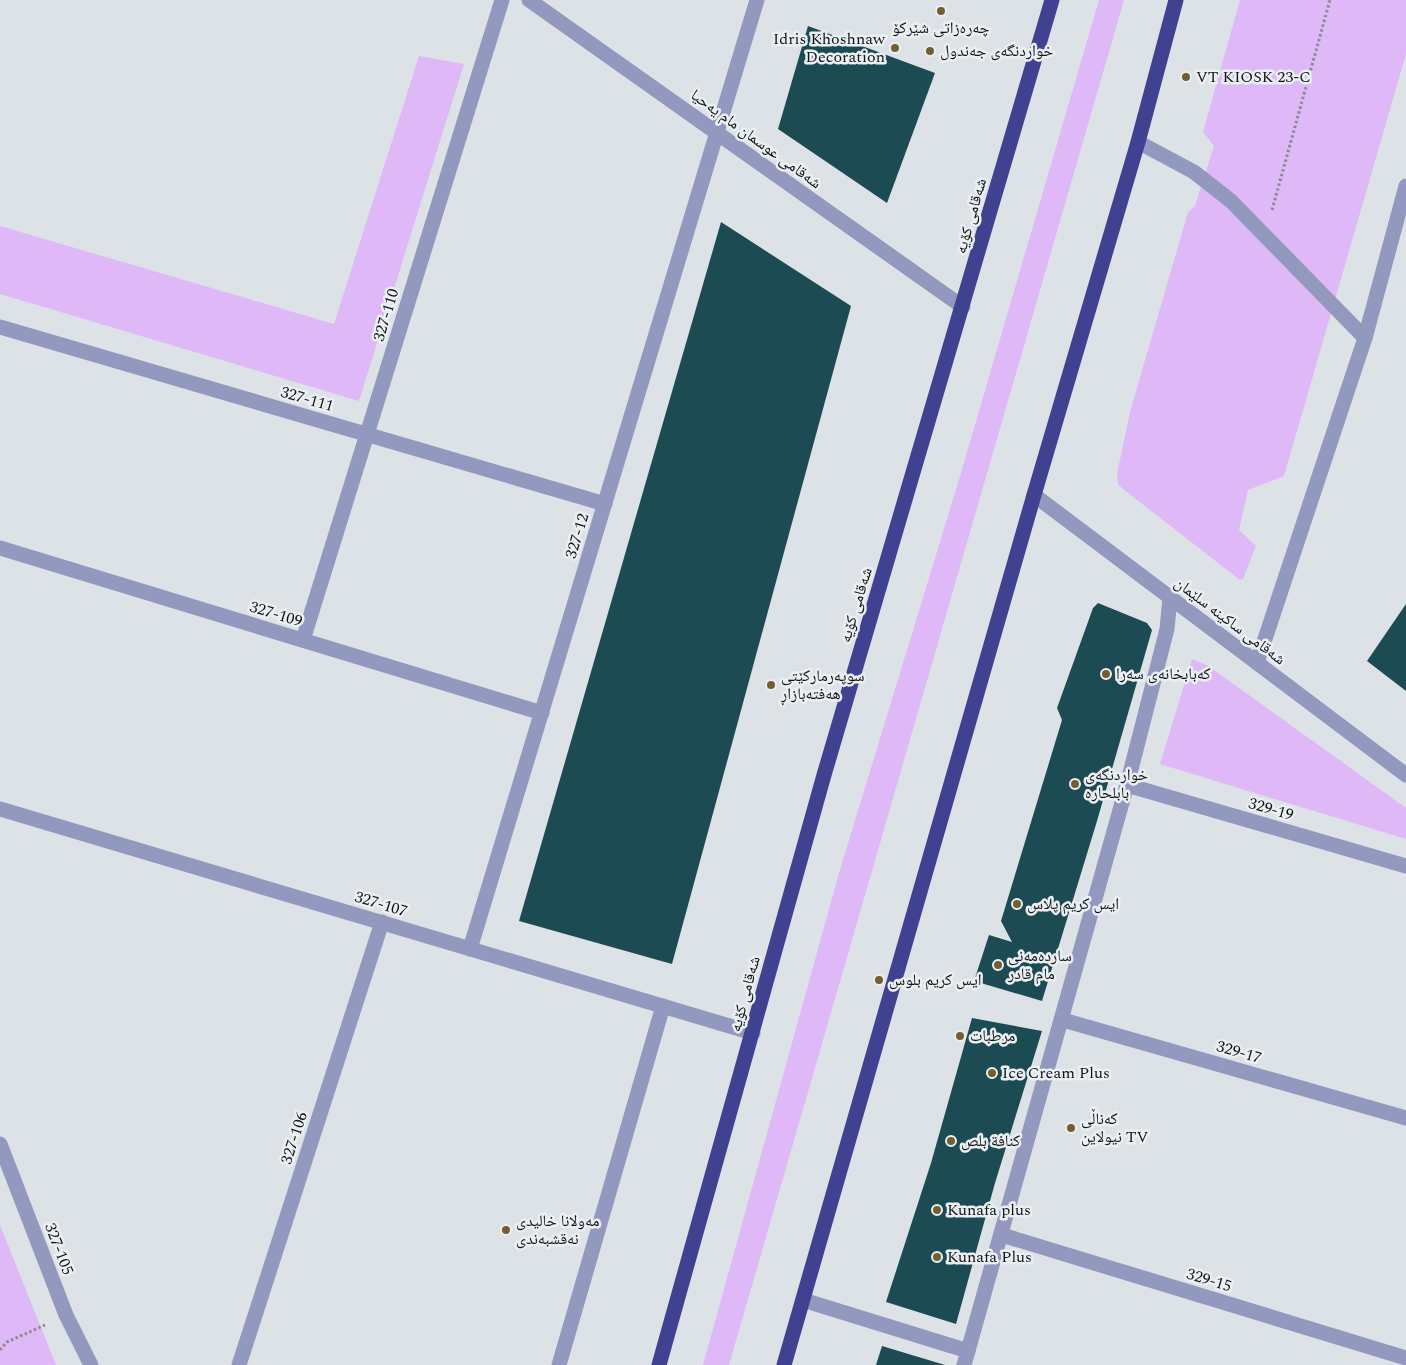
<svg xmlns="http://www.w3.org/2000/svg" width="1406" height="1365" font-family="Spectral,'Noto Naskh Arabic',serif">
  <style>
    .green { fill: #dfb8f7 }
    .building { fill: #1d4b54 }
    .lines { fill: none; stroke-linecap: round; stroke-linejoin: round }
    .path { stroke: #888b8f; stroke-width: 3; stroke-dasharray: 2.5 2.5; stroke-linecap: butt }
    .minor { stroke: #9398bf; stroke-width: 15 }
    .highway { stroke: #414191; stroke-width: 15 }
    .poi-dot { fill: #755d2e; stroke: #eaeff3; stroke-width: 2 }
    .labels { text-anchor: middle; dominant-baseline: central; stroke-width: 5; stroke-linejoin: round; paint-order: stroke }
    .poi-label { font-size: 16px; fill: #121315; stroke: #eaeff3; text-anchor: start }
    .street-label { font-size: 16px; fill: #121315; stroke: #eaeff3 }
  </style>
  <rect width="100%" height="100%" fill="#dde2e6"/>
  <g class="green">
    <polygon points="1099,0 1124,0 729,1365 703,1365 839,873 958,483"/>
    <polygon points="1240,0 1406,0 1406,54 1284,476 1248,490 1239,530 1256,546 1243,579 1240,580 1123,489 1118,484 1117,474 1130,412 1188,212 1195,206 1214,146 1203,132"/>
    <polygon points="419,56 464,64 359,401 0,294 0,226 334,324"/>
    <polygon points="1192,659 1207,665 1406,808 1406,839 1160,764"/>
    <polygon points="0,1225 56,1365 0,1365"/>
  </g>
  <g class="building">
    <polygon points="808,26 935,73 887,203 778,129"/>
    <polygon points="721,222 851,306 672,964 519,921"/>
    <polygon points="1098,603 1147,623 1152,630 1097,821 1042,1001 974,981 989,935 1012,942 1001,921 1062,720 1057,708 1093,608"/>
    <polygon points="1406,604 1406,691 1367,661"/>
    <polygon points="972,1018 1042,1031 995,1183 956,1324 886,1302 931,1163"/>
    <polygon points="882,1346 945,1365 876,1365"/>
  </g>
  <g class="lines">
    <g class="path">
      <polyline points="1272,210 1330,0"/>
      <polyline points="0,1350 7,1342 45,1325"/>
    </g>
    <g class="minor">
      <polyline points="529,0 963,307"/>
      <polyline points="1138,142 1194,172 1231,201 1365,338"/>
      <polyline points="0,327 605,504"/>
      <polyline points="1034,495 1406,775"/>
      <polyline points="0,548 542,713"/>
      <polyline points="303,640 502,0"/>
      <polyline points="1257,663 1365,338 1406,186"/>
      <polyline points="1127,785 1406,866"/>
      <polyline points="0,809 753,1033"/>
      <polyline points="470,949 757,0"/>
      <polyline points="1063,1020 1406,1118"/>
      <polyline points="0,1144 66,1315 91,1365"/>
      <polyline points="1002,1235 1406,1358"/>
      <polyline points="803,1300 968,1351"/>
      <polyline points="239,1365 382,922"/>
      <polyline points="559,1365 663,1006"/>
      <polyline points="964,1365 1127,785 1167,629 1170,598"/>
    </g>
    <g class="highway">
      <polyline points="659,1365 824,775 1052,0"/>
      <polyline points="784,1365 1034,495 1138,142 1176,0"/>
    </g>
  </g>
  <g class="poi-dot">
    <circle cx="941" cy="11" r="5"/>
    <circle cx="895" cy="48" r="5"/>
    <circle cx="930" cy="51" r="5"/>
    <circle cx="1186" cy="77" r="5"/>
    <circle cx="1106" cy="674" r="5"/>
    <circle cx="771" cy="685" r="5"/>
    <circle cx="1075" cy="784" r="5"/>
    <circle cx="1017" cy="904" r="5"/>
    <circle cx="998" cy="965" r="5"/>
    <circle cx="879" cy="980" r="5"/>
    <circle cx="960" cy="1036" r="5"/>
    <circle cx="992" cy="1073" r="5"/>
    <circle cx="1071" cy="1128" r="5"/>
    <circle cx="951" cy="1141" r="5"/>
    <circle cx="937" cy="1210" r="5"/>
    <circle cx="506" cy="1230" r="5"/>
    <circle cx="937" cy="1257" r="5"/>
  </g>
  <g class="labels">
    <g class="poi-label">
      <text x="941" y="28" text-anchor="middle">چەرەزاتی شێرکۆ</text>
      <text x="885" y="39" text-anchor="end">Idris Khoshnaw<tspan x="885" dy="18">Decoration</tspan></text>
      <text x="940" y="51">خواردنگەی جەندول</text>
      <text x="1196" y="77">VT KIOSK 23-C</text>
      <text x="1116" y="674">کەبابخانەی سەرا</text>
      <text x="781" y="676">سوپەرمارکێتی<tspan x="781" dy="18">هەفتەبازاڕ</tspan></text>
      <text x="1085" y="775">خواردنگەی<tspan x="1085" dy="18">بابلحارە</tspan></text>
      <text x="1027" y="904">ايس كريم پلاس</text>
      <text x="1008" y="956">ساردەمەنی<tspan x="1008" dy="18">مام قادر</tspan></text>
      <text x="889" y="980">ايس كريم بلوس</text>
      <text x="970" y="1036">مرطبات</text>
      <text x="1002" y="1073">Ice Cream Plus</text>
      <text x="1081" y="1119">کەناڵی<tspan x="1081" dy="18">نیولاین TV</tspan></text>
      <text x="961" y="1141">كنافة بلص</text>
      <text x="947" y="1210">Kunafa plus</text>
      <text x="516" y="1221">مەولانا خالیدی<tspan x="516" dy="18">نەقشبەندی</tspan></text>
      <text x="947" y="1257">Kunafa Plus</text>
    </g>
    <g class="street-label">
      <text transform="translate(756 139) rotate(36)">شەقامی عوسمان مام یەحیا</text>
      <text transform="translate(971 216) rotate(-74)">شەقامی کۆیە</text>
      <text transform="translate(386 315) rotate(-73)">327-110</text>
      <text transform="translate(307 399) rotate(16)">327-111</text>
      <text transform="translate(577 536) rotate(-73)">327-12</text>
      <text transform="translate(856 605) rotate(-73)">شەقامی کۆیە</text>
      <text transform="translate(276 614) rotate(17)">327-109</text>
      <text transform="translate(1230 621) rotate(37)">شەقامی ساکینە سلێمان</text>
      <text transform="translate(1271 809) rotate(16)">329-19</text>
      <text transform="translate(381 904) rotate(17)">327-107</text>
      <text transform="translate(745 994) rotate(-75)">شەقامی کۆیە</text>
      <text transform="translate(1239 1052) rotate(16)">329-17</text>
      <text transform="translate(294 1138) rotate(-72)">327-106</text>
      <text transform="translate(59 1249) rotate(69)">327-105</text>
      <text transform="translate(1209 1280) rotate(17)">329-15</text>
    </g>
  </g>
</svg>
